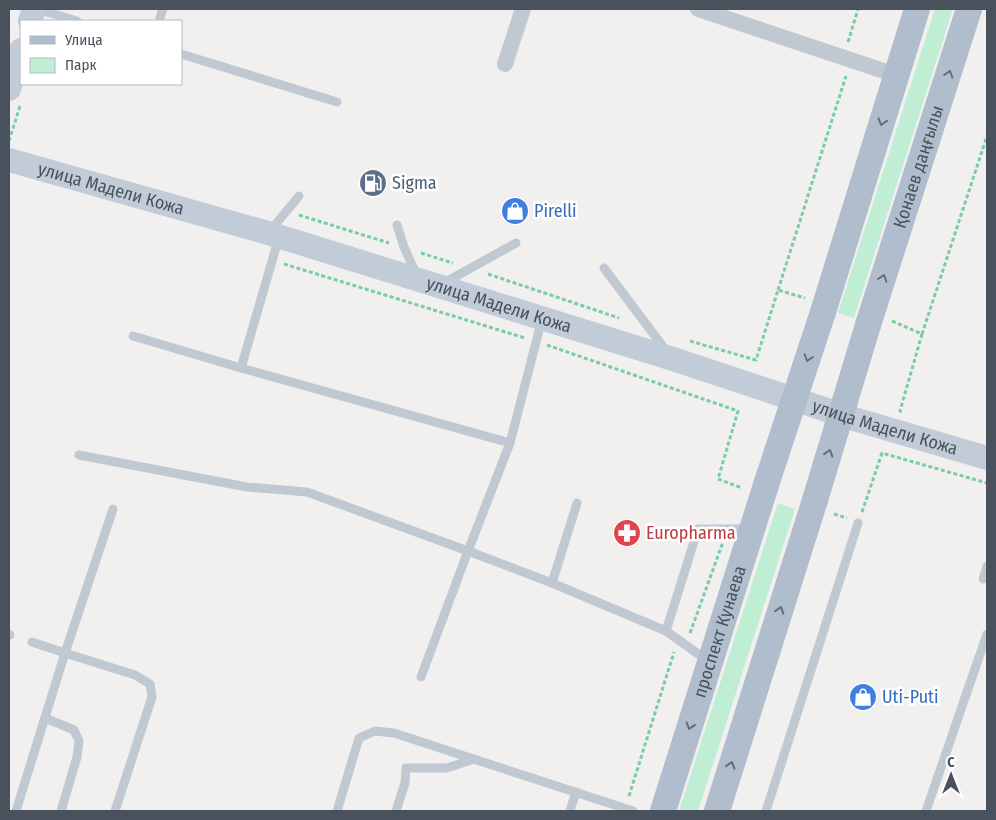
<svg xmlns="http://www.w3.org/2000/svg" width="996" height="820" font-family="'Fira Sans Condensed',sans-serif">
  <style>
    .green { fill: #bfeed5 }
    .lines { fill: none; stroke-linecap: round; stroke-linejoin: round }
    .path { stroke: #78cca8; stroke-width: 3; stroke-dasharray: 4 2.5; stroke-linecap: butt }
    .lane { stroke: #c0c9d1; stroke-width: 9 }
    .street { stroke: #c0c9d1; stroke-width: 16 }
    .secondary { stroke: #c2cbd8; stroke-width: 24 }
    .primary { stroke: #b0bdcd; stroke-width: 26 }
    .primary-bridge { stroke: #b0bdcd; stroke-width: 26 }
    .oneway { stroke: #626c78 }
    .labels { text-anchor: middle; dominant-baseline: central; stroke-width: 5; stroke-linejoin: round; paint-order: stroke }
    .street-label { font-size: 18px; fill: #48515c; stroke: #fff }
    .service-label { font-size: 18px; fill: #4e5e75; stroke: #fff; text-anchor: start }
    .shop-label { font-size: 18px; fill: #366cbe; stroke: #fff; text-anchor: start }
    .health-label { font-size: 18px; fill: #be3a42; stroke: #fff; text-anchor: start }
  </style>
  <rect width="100%" height="100%" fill="#f2efef"/>
  <g class="green">
    <polygon points="935,9 953,9 854,318 838,313"/>
    <polygon points="778,503 795,509 698,811 679,811"/>
  </g>
  <g class="lines">
    <g class="path">
      <polyline points="848,42 858,9"/>
      <polyline points="9,141 20,106"/>
      <polyline points="299,215 389,243"/>
      <polyline points="421,253 453,263"/>
      <polyline points="284,264 525,338"/>
      <polyline points="488,274 619,318"/>
      <polyline points="778,290 846,76"/>
      <polyline points="892,321 922,334 987,136"/>
      <polyline points="690,341 756,360 778,290 805,298"/>
      <polyline points="547,345 738,411 718,479 742,488"/>
      <polyline points="902,411 900,411 922,334"/>
      <polyline points="862,512 882,453 987,483"/>
      <polyline points="834,514 847,518"/>
      <polyline points="690,633 723,542"/>
      <polyline points="629,796 674,652"/>
    </g>
    <g class="lane">
      <polyline points="37,9 77,21"/>
      <polyline points="159,21 163,9"/>
      <polyline points="181,54 337,102"/>
      <polyline points="397,225 404,247 417,276"/>
      <polyline points="270,231 299,196"/>
      <polyline points="604,268 667,352"/>
      <polyline points="442,284 516,243"/>
      <polyline points="133,336 241,368 510,443"/>
      <polyline points="241,368 279,237"/>
      <polyline points="79,455 247,487 307,492 468,551 510,443 542,319"/>
      <polyline points="577,503 552,583 666,631"/>
      <polyline points="983,579 987,566"/>
      <polyline points="9,634 10,635"/>
      <polyline points="32,642 65,653 113,509"/>
      <polyline points="708,661 666,631 698,529 749,529"/>
      <polyline points="421,677 468,551 552,583"/>
      <polyline points="45,718 74,730 79,741 77,757 61,811"/>
      <polyline points="16,811 65,653 135,675 150,684 152,697 115,811"/>
      <polyline points="337,811 359,738 375,731 394,733 633,811"/>
      <polyline points="396,811 405,783 406,768 447,768 474,759"/>
      <polyline points="570,811 576,792"/>
      <polyline points="766,811 858,523"/>
      <polyline points="926,811 987,634"/>
    </g>
    <g class="street">
      <polyline points="698,9 896,75"/>
      <polyline points="505,64 523,9"/>
    </g>
    <g class="secondary">
      <polyline points="30,21 34,9"/>
      <polyline points="9,89 21,50"/>
      <path id="s1" d="M9 160 268 233 673 359 854 419 987 458"/>
    </g>
    <g class="primary">
      <polyline points="823,312 917,9"/>
      <path id="s2" d="M868 325 969 9"/>
      <path id="s3" d="M663 811 766 485"/>
      <polyline points="717,811 815,500"/>
    </g>
    <g class="primary-bridge">
      <polyline points="766,485 823,312"/>
      <polyline points="815,500 868,325"/>
    </g>
  </g>
  <defs><path id="oneway-chevron" d="M-2-3.5L2.5 0L-2 3.5" fill="none" stroke-width="1.6" stroke-linecap="round" stroke-linejoin="round" transform="scale(1.25)"/></defs>
  <g class="oneway">
    <use href="#oneway-chevron" transform="translate(949 74) rotate(-72)"/>
    <use href="#oneway-chevron" transform="translate(882 122) rotate(107)"/>
    <use href="#oneway-chevron" transform="translate(883 278) rotate(-72)"/>
    <use href="#oneway-chevron" transform="translate(808 358) rotate(108)"/>
    <use href="#oneway-chevron" transform="translate(829 453) rotate(-73)"/>
    <use href="#oneway-chevron" transform="translate(780 610) rotate(-73)"/>
    <use href="#oneway-chevron" transform="translate(690 726) rotate(107)"/>
    <use href="#oneway-chevron" transform="translate(731 765) rotate(-73)"/>
  </g>
  <defs>
    <g id="fuel-disc" transform="scale(1.4375)"><circle r="9.5" fill="#5c6f8a" stroke="#fff"/><path d="M-5.5-6h7V0h2V4h1.3V-2.5L3-4.5l.8-.8L6-3V5H2.5V1h-1V6h-7ZM-4.2-4.7v3.2H.2V-4.7Z" fill="#fff"/></g>
    <g id="shop-disc" transform="scale(1.4375)"><circle r="9.5" fill="#3f7fe0" stroke="#fff"/><path d="M-5-2.5h2.3a2.7 3.5 0 0 1 5.4 0H5L5.5 6h-11ZM-1.5-2.5h3a1.5 2.3 0 0 0-3 0Z" fill="#fff"/></g>
    <g id="pharmacy-disc" transform="scale(1.4375)"><circle r="9.5" fill="#e0444e" stroke="#fff"/><path d="M-2-6h4v4h4v4h-4v4h-4v-4h-4v-4h4Z" fill="#fff"/></g>
  </defs>
  <g fill-rule="evenodd">
    <use href="#fuel-disc" x="373" y="183"/>
    <use href="#shop-disc" x="515" y="211"/>
    <use href="#pharmacy-disc" x="627" y="533"/>
    <use href="#shop-disc" x="863" y="697"/>
  </g>
  <g class="labels">
    <g class="street-label">
      <text stroke="none"><textPath href="#s2" startOffset="166">Қонаев даңғылы</textPath></text>
      <text stroke="none"><textPath href="#s1" startOffset="106">улица Мадели Кожа</textPath></text>
      <text stroke="none"><textPath href="#s1" startOffset="511">улица Мадели Кожа</textPath></text>
      <text stroke="none"><textPath href="#s1" startOffset="916">улица Мадели Кожа</textPath></text>
      <text stroke="none"><textPath href="#s3" startOffset="188">проспект Кунаева</textPath></text>
    </g>
    <g class="service-label">
      <text x="392" y="183">Sigma</text>
    </g>
    <g class="shop-label">
      <text x="534" y="211">Pirelli</text>
      <text x="882" y="697">Uti-Puti</text>
    </g>
    <g class="health-label">
      <text x="646" y="533">Europharma</text>
    </g>
  </g>
  <rect width="996" height="820" fill="none" stroke="#48515c" stroke-width="20"/>
  <rect x="20" y="20" width="162" height="65" fill="#ffffff" stroke="#b6b9be"/>
  <rect x="30" y="36" width="25" height="8" fill="#b0bdcd" stroke="#b6b9be"/>
  <text x="65" y="45" font-size="15" fill="#48515c">Улица</text>
  <rect x="30" y="58" width="25" height="15" fill="#bfeed5" stroke="#b6b9be"/>
  <text x="65" y="70" font-size="15" fill="#48515c">Парк</text>
  <g transform="translate(951 775)" stroke="#ffffff" stroke-width="4" paint-order="stroke">
  <path d="M0-4L9 19L0 12L-9 19Z" fill="#48515c"/>
  <text y="-8" font-size="14" font-weight="bold" text-anchor="middle" fill="#48515c">С</text>
  </g>
</svg>
